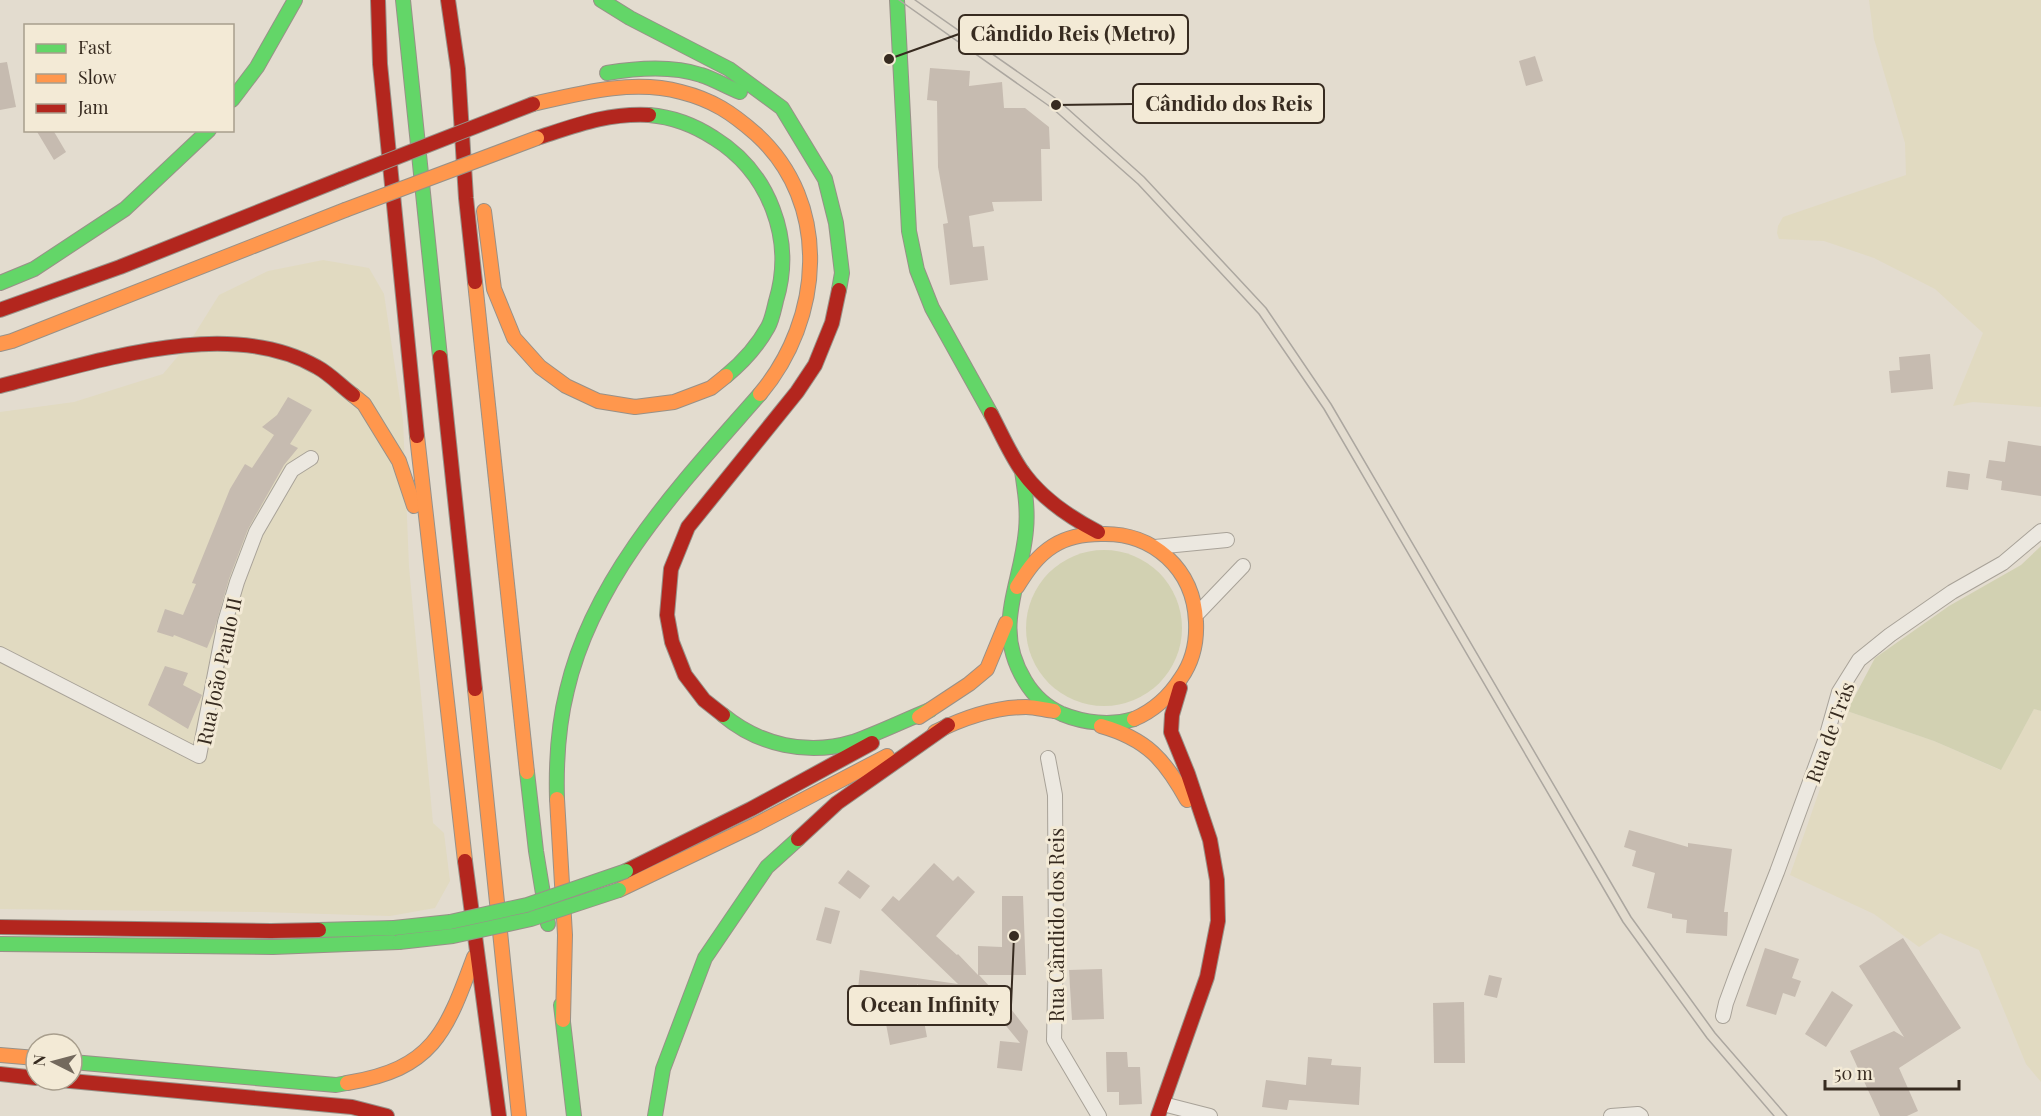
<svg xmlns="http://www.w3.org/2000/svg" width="2041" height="1116" font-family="'Playfair Display',serif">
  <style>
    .farmland { fill: #e1dac1 }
    .green { fill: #d2d1b2 }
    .building { fill: #c6bbb0 }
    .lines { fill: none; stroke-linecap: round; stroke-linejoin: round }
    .street-casing { stroke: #a8a298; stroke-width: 16 }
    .fast-casing { stroke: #989188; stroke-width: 16 }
    .slow-casing { stroke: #989188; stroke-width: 16 }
    .jam-casing { stroke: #989188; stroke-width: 16 }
    .street { stroke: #ece8e0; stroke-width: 14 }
    .fast { stroke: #63d668; stroke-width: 14 }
    .slow { stroke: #ff974d; stroke-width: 14 }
    .jam { stroke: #b3261e; stroke-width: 14 }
    .tram { stroke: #aca7a0; stroke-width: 1.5 }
    .fast-bridge-casing { stroke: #989188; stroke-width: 16; stroke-linecap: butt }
    .slow-bridge-casing { stroke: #989188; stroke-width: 16; stroke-linecap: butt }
    .jam-bridge-casing { stroke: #989188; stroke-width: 16; stroke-linecap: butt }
    .fast-bridge { stroke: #63d668; stroke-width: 14 }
    .slow-bridge { stroke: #ff974d; stroke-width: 14 }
    .jam-bridge { stroke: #b3261e; stroke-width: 14 }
    .labels { text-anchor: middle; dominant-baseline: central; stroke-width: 6; stroke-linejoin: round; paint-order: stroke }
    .street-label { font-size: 20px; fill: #372b20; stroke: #f3ead6 }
    .leader { fill: none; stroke: #372b20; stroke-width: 2 }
    .callout-dot { fill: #372b20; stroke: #f3ead6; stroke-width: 2 }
    .callout { fill: #f3ead6; stroke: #372b20; stroke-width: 2 }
    .callout-label { font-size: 21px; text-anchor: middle; font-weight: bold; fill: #372b20 }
  </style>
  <rect width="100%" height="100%" fill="#e3dccf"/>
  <g class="farmland">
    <polygon points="1869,0 2041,0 2041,407 1973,402 1953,406 1983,333 1935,289 1874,258 1824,241 1779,239 1777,233 1778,226 1783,217 1906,175 1905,143 1874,39"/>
    <polygon points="323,260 369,268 384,294 403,420 409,567 433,823 444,833 450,881 435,908 390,916 261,912 0,909 0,412 74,402 163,374 189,343 219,295 268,271"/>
    <polygon points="2034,709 2041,711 2041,1082 2026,1064 1979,950 1940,933 1919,947 1874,914 1790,875 1847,711 1934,741 2000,770"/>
  </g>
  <g class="green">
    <polygon points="2041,546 2041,711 2034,709 2001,770 1934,741 1847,711 1875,658 1949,606 2021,565"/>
    <circle cx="1104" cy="628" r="78"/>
  </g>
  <g class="building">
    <polygon points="1535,56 1543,81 1526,86 1519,61"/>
    <polygon points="7,62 16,107 0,110 0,63"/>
    <polygon points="930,68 970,71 969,86 1002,82 1004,108 1025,108 1049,127 1050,149 1041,149 1042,201 992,202 994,211 969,216 973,247 984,246 988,280 950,285 943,224 948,223 938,167 937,101 927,100"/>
    <polygon points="36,130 53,130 66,152 54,160"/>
    <polygon points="1930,354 1933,389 1891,393 1889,371 1900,370 1899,357"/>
    <polygon points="288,397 312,410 290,444 298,448 284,465 248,529 229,579 214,631 207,648 174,635 173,637 157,632 165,609 183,615 196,584 192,583 230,489 245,464 252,468 274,435 262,427 277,415"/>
    <polygon points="2008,441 2041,446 2041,496 2001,490 2002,481 1986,478 1989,460 2005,462"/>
    <polygon points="1948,471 1970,474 1968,490 1946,487"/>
    <polygon points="165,666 188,673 183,685 202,695 188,729 148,705"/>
    <polygon points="1629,830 1688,847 1688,843 1732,849 1724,912 1728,912 1727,936 1686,933 1687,920 1672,918 1672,914 1647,908 1655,873 1632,866 1636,851 1624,847"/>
    <polygon points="934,863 953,881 958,876 975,892 936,936 957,955 958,954 978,975 978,946 1002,947 1002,896 1023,896 1026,975 979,975 1004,1002 1004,1000 1028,1031 1022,1071 997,1068 1000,1041 1020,1043 1002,1021 1004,1004 959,1026 917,984 927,1037 890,1045 880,992 858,989 860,970 958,984 881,910 893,896 899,901"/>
    <polygon points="848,870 870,886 860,899 838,883"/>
    <polygon points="825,907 840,911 831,944 816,940"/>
    <polygon points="1903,938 1961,1028 1899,1068 1918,1111 1907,1116 1880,1116 1850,1051 1894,1031 1904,1037 1859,966"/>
    <polygon points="1765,948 1799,959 1792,978 1801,981 1795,997 1783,993 1776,1015 1746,1006"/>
    <polygon points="1102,969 1104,1019 1072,1020 1069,970"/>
    <polygon points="1489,975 1502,978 1497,998 1484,995"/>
    <polygon points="1832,991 1853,1005 1826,1047 1805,1034"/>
    <polygon points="1464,1002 1465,1063 1434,1063 1433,1003"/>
    <polygon points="1106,1052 1127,1052 1128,1067 1140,1067 1142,1104 1119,1105 1119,1092 1107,1092"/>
    <polygon points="1308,1057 1332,1059 1331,1065 1361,1067 1359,1105 1289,1100 1287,1110 1262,1107 1266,1080 1306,1085"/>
  </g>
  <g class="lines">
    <g class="street-casing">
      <g id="street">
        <polyline points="1155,547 1227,540"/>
        <polyline points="1198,613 1243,566"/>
        <polyline points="0,654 199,756 225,622 237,582 256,532 292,470 311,458"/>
        <polyline points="1048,758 1055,795 1056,950 1054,1040 1099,1116"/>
        <polyline points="1723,1016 1726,1003 1737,973 1777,872 1826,738 1839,692 1859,660 1890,635 1952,592 2003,563 2041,531"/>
        <polyline points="1163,1104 1210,1116"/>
        <polyline points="1611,1116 1638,1114 1641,1116"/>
      </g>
    </g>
    <g class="fast-casing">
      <g id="fast">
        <polyline points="403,0 440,357"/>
        <polyline points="601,0 630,18 729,69 782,108 825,179 836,223 842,273 839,290"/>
        <polyline points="897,0 909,231 917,270 932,308 991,414"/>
        <path d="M607 73C637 68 671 65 701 75 714 79 727 87 740 92"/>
        <polyline points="232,100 257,67 295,0"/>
        <path d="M649 115C673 117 694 125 714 138 769 172 795 239 776 301 774 309 772 320 768 327 757 347 743 362 726 376"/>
        <polyline points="0,283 34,269 125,209 209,130"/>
        <path d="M1022 471C1025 491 1028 510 1026 530 1021 587 992 627 1025 681 1034 696 1046 707 1062 714 1084 723 1111 726 1134 719"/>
        <path d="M723 715C759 745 808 756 853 742 879 733 905 720 930 710"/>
        <polyline points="527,772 536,851 548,924"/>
        <path d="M557 799C556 763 558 726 567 690 594 574 684 481 760 394"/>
        <polyline points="319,930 394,928"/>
        <polyline points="0,944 273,947 399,942"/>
        <polyline points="561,1005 574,1116"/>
        <polyline points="72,1062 336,1085 347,1083"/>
        <polyline points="655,1116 663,1069 705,958 767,867 798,839"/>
      </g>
    </g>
    <g class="slow-casing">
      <g id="slow">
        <path d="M533 104C581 93 633 79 681 92 713 100 732 113 756 134 832 203 823 319 760 394"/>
        <polyline points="484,211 494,289 514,338 540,367 566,386 598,401 635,407 674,402 711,388 726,376"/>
        <polyline points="475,282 527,772"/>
        <polyline points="0,344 12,341 345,210"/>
        <polyline points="353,395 364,404 399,461 414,506"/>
        <polyline points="417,436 465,861"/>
        <path d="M1017 587C1027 571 1037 556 1053 546 1067 537 1084 534 1101 534 1153 532 1194 569 1196 622 1197 643 1193 661 1181 678 1169 697 1155 710 1134 719"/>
        <polyline points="475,689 519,1116"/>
        <polyline points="919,717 969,684 987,669 1006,623"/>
        <path d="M1101 726C1147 739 1165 760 1187 800"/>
        <path d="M935 732C963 718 994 707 1026 707 1035 707 1045 710 1054 711"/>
        <polyline points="557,799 565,935 563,1020"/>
        <polyline points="619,890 755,825 887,756"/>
        <polyline points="0,1055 36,1058"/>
        <path d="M347 1083C433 1069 446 1033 474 957"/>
      </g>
    </g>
    <g class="jam-casing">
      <g id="jam">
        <polyline points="378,0 380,64 417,436"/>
        <polyline points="448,0 458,69 466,198 475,282"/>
        <path d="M537 138C577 125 607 113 649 115"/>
        <polyline points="0,310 120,267 341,179"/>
        <polyline points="440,357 475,689"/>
        <path d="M0 386C94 363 227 315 317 367 330 374 341 386 353 395"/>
        <path d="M991 414C1001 433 1010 454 1022 471 1041 498 1069 517 1098 532"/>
        <polyline points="723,715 704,700 685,675 672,642 667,615 671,569 688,527 797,392 815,365 832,323 839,290"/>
        <polyline points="798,839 837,803 948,725"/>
        <polyline points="465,861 499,1116"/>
        <polyline points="626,871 751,809 872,743"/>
        <polyline points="0,927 271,931 319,930"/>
        <polyline points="0,1074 36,1078"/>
        <polyline points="60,1080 352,1107 387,1116"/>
        <polyline points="1158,1116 1207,977 1218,921 1217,880 1210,840 1188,774 1171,732 1172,715 1180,688"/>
      </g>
    </g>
    <use href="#street" class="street"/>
    <use href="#fast" class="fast"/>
    <use href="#slow" class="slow"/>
    <use href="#jam" class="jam"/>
    <g class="tram">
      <polyline points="899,0 1052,108 1138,184 1259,314 1324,409 1623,922 1707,1038 1774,1116"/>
      <polyline points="915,0 1058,100 1144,177 1266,308 1331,404 1631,917 1715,1033 1787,1116"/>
    </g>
    <g class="fast-bridge-casing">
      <g id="fast-bridge">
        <polyline points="394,928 450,922 527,905 626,871"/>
        <polyline points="399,942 453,936 531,919 619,890"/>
      </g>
    </g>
    <g class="slow-bridge-casing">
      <polyline id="slow-bridge" points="345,210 537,138"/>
    </g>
    <g class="jam-bridge-casing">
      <polyline id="jam-bridge" points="341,179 533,104"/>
    </g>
    <use href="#fast-bridge" class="fast-bridge"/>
    <use href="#slow-bridge" class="slow-bridge"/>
    <use href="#jam-bridge" class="jam-bridge"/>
  </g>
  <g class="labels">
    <g class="street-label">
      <text transform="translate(218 671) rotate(-78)">Rua João Paulo II</text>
      <text transform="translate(1829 732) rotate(-70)">Rua de Trás</text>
      <text transform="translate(1055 925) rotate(-90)">Rua Cândido dos Reis</text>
    </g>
  </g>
  <path class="leader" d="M889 59L959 34M1056 105L1133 104M1014 936L1011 1005"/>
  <g class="callout-dot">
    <circle cx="889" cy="59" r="6"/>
    <circle cx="1056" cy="105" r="6"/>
    <circle cx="1014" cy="936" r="6"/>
  </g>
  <g class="callout">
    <rect x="959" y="15" width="229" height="39" rx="6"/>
    <rect x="1133" y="84" width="191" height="39" rx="6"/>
    <rect x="848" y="986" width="163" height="39" rx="6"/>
  </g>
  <g class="callout-label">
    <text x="1073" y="41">Cândido Reis (Metro)</text>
    <text x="1229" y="111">Cândido dos Reis</text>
    <text x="930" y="1012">Ocean Infinity</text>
  </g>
  <rect x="24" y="24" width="210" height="108" fill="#f3ead6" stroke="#a89e8d" stroke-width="1.5"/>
  <rect x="36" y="44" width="30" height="9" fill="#63d668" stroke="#a89e8d" stroke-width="1.5"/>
  <text x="78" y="54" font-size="18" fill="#372b20">Fast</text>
  <rect x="36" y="74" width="30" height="9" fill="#ff974d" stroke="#a89e8d" stroke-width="1.5"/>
  <text x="78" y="84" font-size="18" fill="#372b20">Slow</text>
  <rect x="36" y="104" width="30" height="9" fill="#b3261e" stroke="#a89e8d" stroke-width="1.5"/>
  <text x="78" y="114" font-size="18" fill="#372b20">Jam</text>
  <g transform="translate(54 1062) rotate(276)"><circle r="28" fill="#f3ead6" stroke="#a89e8d" stroke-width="1.5"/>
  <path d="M0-4.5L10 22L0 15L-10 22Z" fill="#73695d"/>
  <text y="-9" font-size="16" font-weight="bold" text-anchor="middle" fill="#372b20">N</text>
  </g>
  <path d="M1825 1080v9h134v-9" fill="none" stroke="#372b20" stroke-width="3"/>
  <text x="1834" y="1080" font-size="18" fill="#372b20" stroke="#f3ead6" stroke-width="4.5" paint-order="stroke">50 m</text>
</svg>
